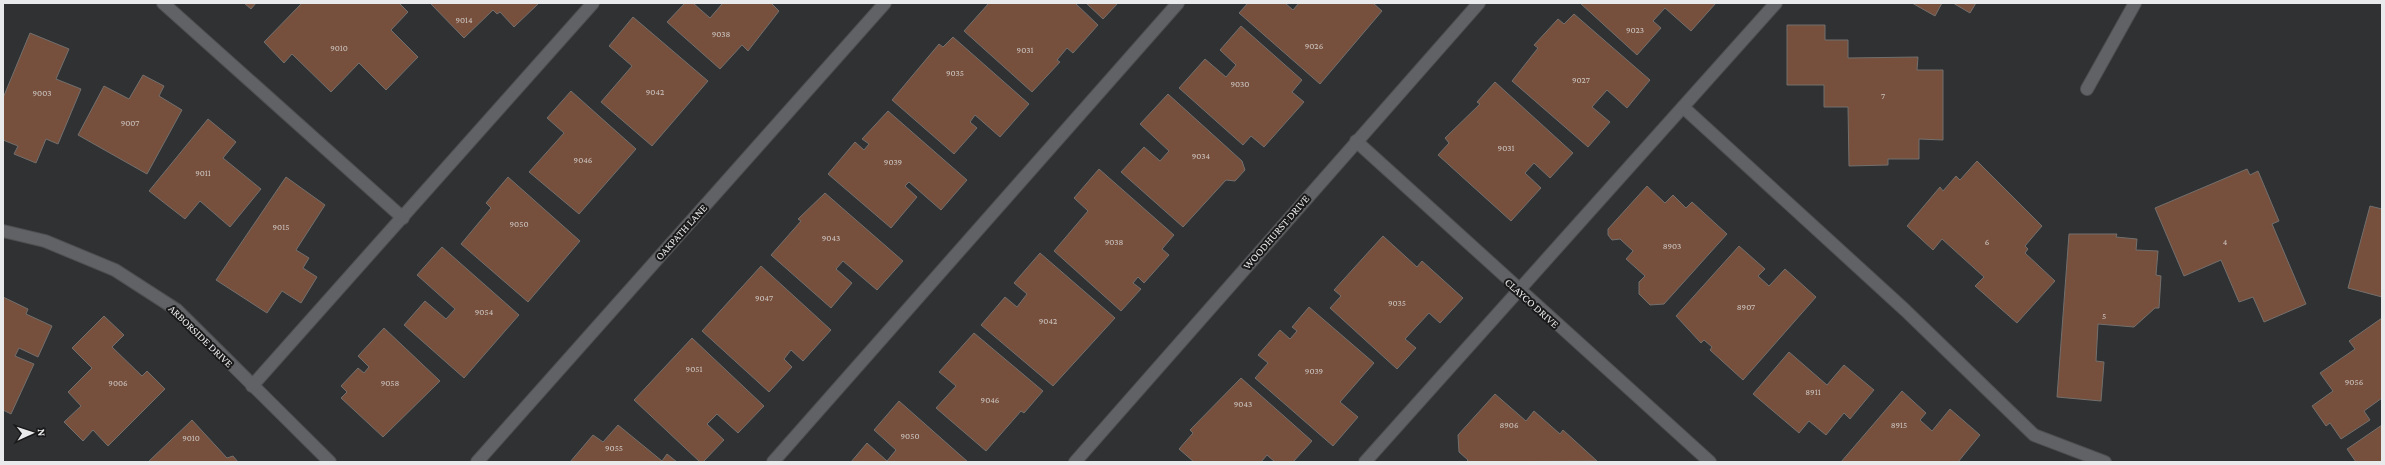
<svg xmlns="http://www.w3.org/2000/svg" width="2385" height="465" font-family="'Crimson Pro',serif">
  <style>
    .building { fill: #77503d; stroke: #726f6d }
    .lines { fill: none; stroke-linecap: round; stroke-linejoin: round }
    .minor-casing { stroke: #4e4f51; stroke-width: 14 }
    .minor { stroke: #616265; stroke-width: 12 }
    .labels { text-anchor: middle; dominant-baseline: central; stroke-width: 4; stroke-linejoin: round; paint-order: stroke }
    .number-label { font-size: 9px; fill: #ccc4c0 }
    .street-label { font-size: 11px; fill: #e9eaeb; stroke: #19191a }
  </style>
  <rect width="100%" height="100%" fill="#303133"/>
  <g class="building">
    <polygon points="244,3 256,3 251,9"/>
    <polygon points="302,3 399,3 408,12 391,30 418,57 386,90 359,63 331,92 292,54 284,63 264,42"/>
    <polygon points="430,3 539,3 514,27 500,12 497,14 493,10 464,38"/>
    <polygon points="685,3 693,3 710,18 722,4 721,3 771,3 779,11 748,51 742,45 720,69 667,22"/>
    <polygon points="989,3 1075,3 1098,25 1073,53 1067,48 1057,60 1060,62 1032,92 964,31"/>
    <polygon points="1086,3 1118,3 1103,19"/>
    <polygon points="1248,3 1285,3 1293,10 1299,3 1373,3 1382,11 1320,84 1239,13"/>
    <polygon points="1580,3 1716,3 1691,31 1665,8 1653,21 1661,28 1637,55"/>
    <polygon points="1912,3 1942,3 1935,16"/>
    <polygon points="1953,3 1976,3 1970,13"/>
    <polygon points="1574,14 1650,80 1627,108 1607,90 1592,107 1610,122 1588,147 1512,81 1538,48 1534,45 1558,19 1564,24"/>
    <polygon points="633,17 708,81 652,146 601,102 632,66 609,46"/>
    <polygon points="1787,25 1825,25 1825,40 1848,40 1848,58 1918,57 1917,70 1943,70 1943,140 1919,139 1919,159 1888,159 1888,165 1849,166 1848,107 1824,107 1824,85 1787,85"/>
    <polygon points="1241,26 1302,80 1292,92 1304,102 1264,147 1251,136 1243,145 1179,88 1205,59 1226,77 1236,65 1220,50"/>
    <polygon points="30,33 69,49 56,79 81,89 58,144 46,139 36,163 14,154 18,146 3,140 3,98"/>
    <polygon points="953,37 1029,104 1000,137 975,115 970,122 977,128 954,154 892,100 939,44 943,47"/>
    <polygon points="143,75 164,86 159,96 182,110 147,174 78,135 104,86 129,99"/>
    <polygon points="1495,82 1573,153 1550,178 1534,163 1525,173 1541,188 1511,221 1438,155 1449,143 1445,138 1480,104 1477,102"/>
    <polygon points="571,91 636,149 579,214 529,172 564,133 547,118"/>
    <polygon points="1168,94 1242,161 1245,170 1235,181 1226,180 1183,227 1121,172 1144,147 1160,161 1169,151 1140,124"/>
    <polygon points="888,111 967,180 941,210 909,182 905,186 917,197 891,228 828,174 855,142 864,150 869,144 862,139"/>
    <polygon points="208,119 236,142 223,158 261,189 230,227 200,201 185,219 149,191"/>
    <polygon points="1977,161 2042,226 2025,246 2028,249 2025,253 2055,281 2017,323 1975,286 1984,277 1942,239 1933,250 1907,226 1940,187 1943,191 1956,176 1960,180"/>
    <polygon points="1099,169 1174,235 1162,249 1169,255 1144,283 1138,277 1133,283 1141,289 1121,311 1054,251 1088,211 1074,198"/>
    <polygon points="2247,169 2250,175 2258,171 2279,221 2272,224 2306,304 2264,322 2253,297 2239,302 2221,260 2184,276 2155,208"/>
    <polygon points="286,177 325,205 296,250 309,258 303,268 317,277 301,303 282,291 267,313 216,280"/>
    <polygon points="508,177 580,241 528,302 461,244 491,208 486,203"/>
    <polygon points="1647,186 1665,203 1673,195 1686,208 1692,202 1727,234 1664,304 1650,305 1639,294 1639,282 1645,276 1626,259 1633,251 1620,239 1612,240 1608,235 1608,229"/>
    <polygon points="825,193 903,261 877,290 843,261 836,269 852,283 831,308 771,255 801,221 798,219"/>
    <polygon points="2370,206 2382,209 2382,297 2348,288"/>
    <polygon points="2069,234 2117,234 2116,237 2137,239 2136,250 2158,251 2156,275 2161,276 2159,308 2155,308 2134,327 2098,324 2096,361 2104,362 2101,401 2057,397"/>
    <polygon points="1383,236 1417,267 1422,261 1463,298 1440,323 1429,313 1405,339 1416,348 1397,369 1330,308 1341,296 1334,290"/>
    <polygon points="1739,246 1765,269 1758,276 1769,286 1785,269 1816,297 1743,380 1710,350 1712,347 1704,340 1701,343 1676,316"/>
    <polygon points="442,247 519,315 464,378 404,325 425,301 446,319 455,309 417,275"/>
    <polygon points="1040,253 1115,318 1053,386 981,325 1005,297 1017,307 1027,294 1014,283"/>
    <polygon points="761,266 831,330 803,361 791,350 784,359 792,367 769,392 702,331"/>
    <polygon points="3,297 28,309 26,314 52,326 38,357 19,348 15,356 34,364 11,414 3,410"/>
    <polygon points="1309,307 1374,363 1340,402 1358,417 1333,446 1255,378 1268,363 1258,355 1280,330 1290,339 1297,331 1292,327"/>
    <polygon points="104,316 124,335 112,347 142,376 147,371 165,389 108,446 93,430 83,441 64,422 81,406 68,392 92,368 72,348"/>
    <polygon points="2382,318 2382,398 2364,411 2370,420 2341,439 2330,423 2326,426 2312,406 2333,391 2320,373 2355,349 2349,341"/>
    <polygon points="384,328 440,381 383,437 341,398 347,392 341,386 358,368 364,373 369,367 358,356"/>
    <polygon points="974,333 1043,391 1024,413 1021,411 986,451 936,408 956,386 939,372"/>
    <polygon points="692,338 764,406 738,433 717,414 707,424 724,440 703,462 700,462 634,400"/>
    <polygon points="1789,352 1827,385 1844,365 1874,390 1850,419 1844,413 1826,435 1809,421 1799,433 1753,394"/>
    <polygon points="1241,378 1312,441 1293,462 1275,462 1267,455 1261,462 1194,462 1179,449 1193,433 1190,430"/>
    <polygon points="1902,391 1926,413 1920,420 1932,431 1950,409 1980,435 1958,462 1841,462"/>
    <polygon points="1495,394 1526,421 1534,411 1560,434 1563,430 1597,461 1466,462 1468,460 1459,452 1458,435"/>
    <polygon points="899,401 968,462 851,462 867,443 887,461 896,450 874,430"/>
    <polygon points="192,420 227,458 233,456 238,462 148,462"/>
    <polygon points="618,425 662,461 667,454 677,462 570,462 593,435 603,442"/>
    <polygon points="2382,425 2382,462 2356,462 2347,449"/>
  </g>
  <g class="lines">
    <g class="minor-casing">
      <g id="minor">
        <polyline points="163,3 403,218"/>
        <polyline points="2087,89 2135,3"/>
        <polyline points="1683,107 1905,310 2034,435 2105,462"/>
        <polyline points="1356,141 1710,462"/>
        <polyline points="3,231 45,241 115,270 177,310 330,462"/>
        <polyline points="252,386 593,3"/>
        <polyline points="477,462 885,3"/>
        <polyline points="773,462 1178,3"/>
        <polyline points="1075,462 1479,3"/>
        <polyline points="1365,462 1776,3"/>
      </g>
    </g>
    <use href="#minor" class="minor"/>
  </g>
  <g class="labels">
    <g class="number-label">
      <text x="464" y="20">9014</text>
      <text x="1635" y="30">9023</text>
      <text x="721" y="34">9038</text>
      <text x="1314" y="46">9026</text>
      <text x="339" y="48">9010</text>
      <text x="1025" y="50">9031</text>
      <text x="955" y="73">9035</text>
      <text x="1581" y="80">9027</text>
      <text x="1240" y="84">9030</text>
      <text x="655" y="92">9042</text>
      <text x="42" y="93">9003</text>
      <text x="1883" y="96">7</text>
      <text x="130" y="123">9007</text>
      <text x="1506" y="148">9031</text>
      <text x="1201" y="156">9034</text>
      <text x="583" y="160">9046</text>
      <text x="893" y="162">9039</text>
      <text x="203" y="173">9011</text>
      <text x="519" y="224">9050</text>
      <text x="281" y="227">9015</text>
      <text x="831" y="238">9043</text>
      <text x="1114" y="242">9038</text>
      <text x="1987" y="242">6</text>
      <text x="2225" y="242">4</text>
      <text x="1672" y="246">8903</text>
      <text x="764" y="298">9047</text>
      <text x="1397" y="303">9035</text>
      <text x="1746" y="307">8907</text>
      <text x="484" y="312">9054</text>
      <text x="2104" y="316">5</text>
      <text x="1048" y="321">9042</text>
      <text x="694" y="369">9051</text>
      <text x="1314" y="371">9039</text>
      <text x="2354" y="382">9056</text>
      <text x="118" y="383">9006</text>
      <text x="390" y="383">9058</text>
      <text x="1813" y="392">8911</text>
      <text x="990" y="400">9046</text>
      <text x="1243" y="404">9043</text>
      <text x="1509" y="425">8906</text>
      <text x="1899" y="425">8915</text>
      <text x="910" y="436">9050</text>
      <text x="191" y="438">9010</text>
      <text x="614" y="448">9055</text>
    </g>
    <g class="street-label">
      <text transform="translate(681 232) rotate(-48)">OAKPATH LANE</text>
      <text transform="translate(1276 232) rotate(-49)">WOODHURST DRIVE</text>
      <text transform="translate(1532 303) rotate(42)">CLAYCO DRIVE</text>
      <text transform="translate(201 336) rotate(44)">ARBORSIDE DRIVE</text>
    </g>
  </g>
  <rect width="2385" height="465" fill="none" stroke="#e9eaeb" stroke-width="8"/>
  <g transform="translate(32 433) rotate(87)" stroke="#19191a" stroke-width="3" paint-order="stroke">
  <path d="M0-3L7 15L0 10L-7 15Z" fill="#e9eaeb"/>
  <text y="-6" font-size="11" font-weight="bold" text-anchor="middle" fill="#e9eaeb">N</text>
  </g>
</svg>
